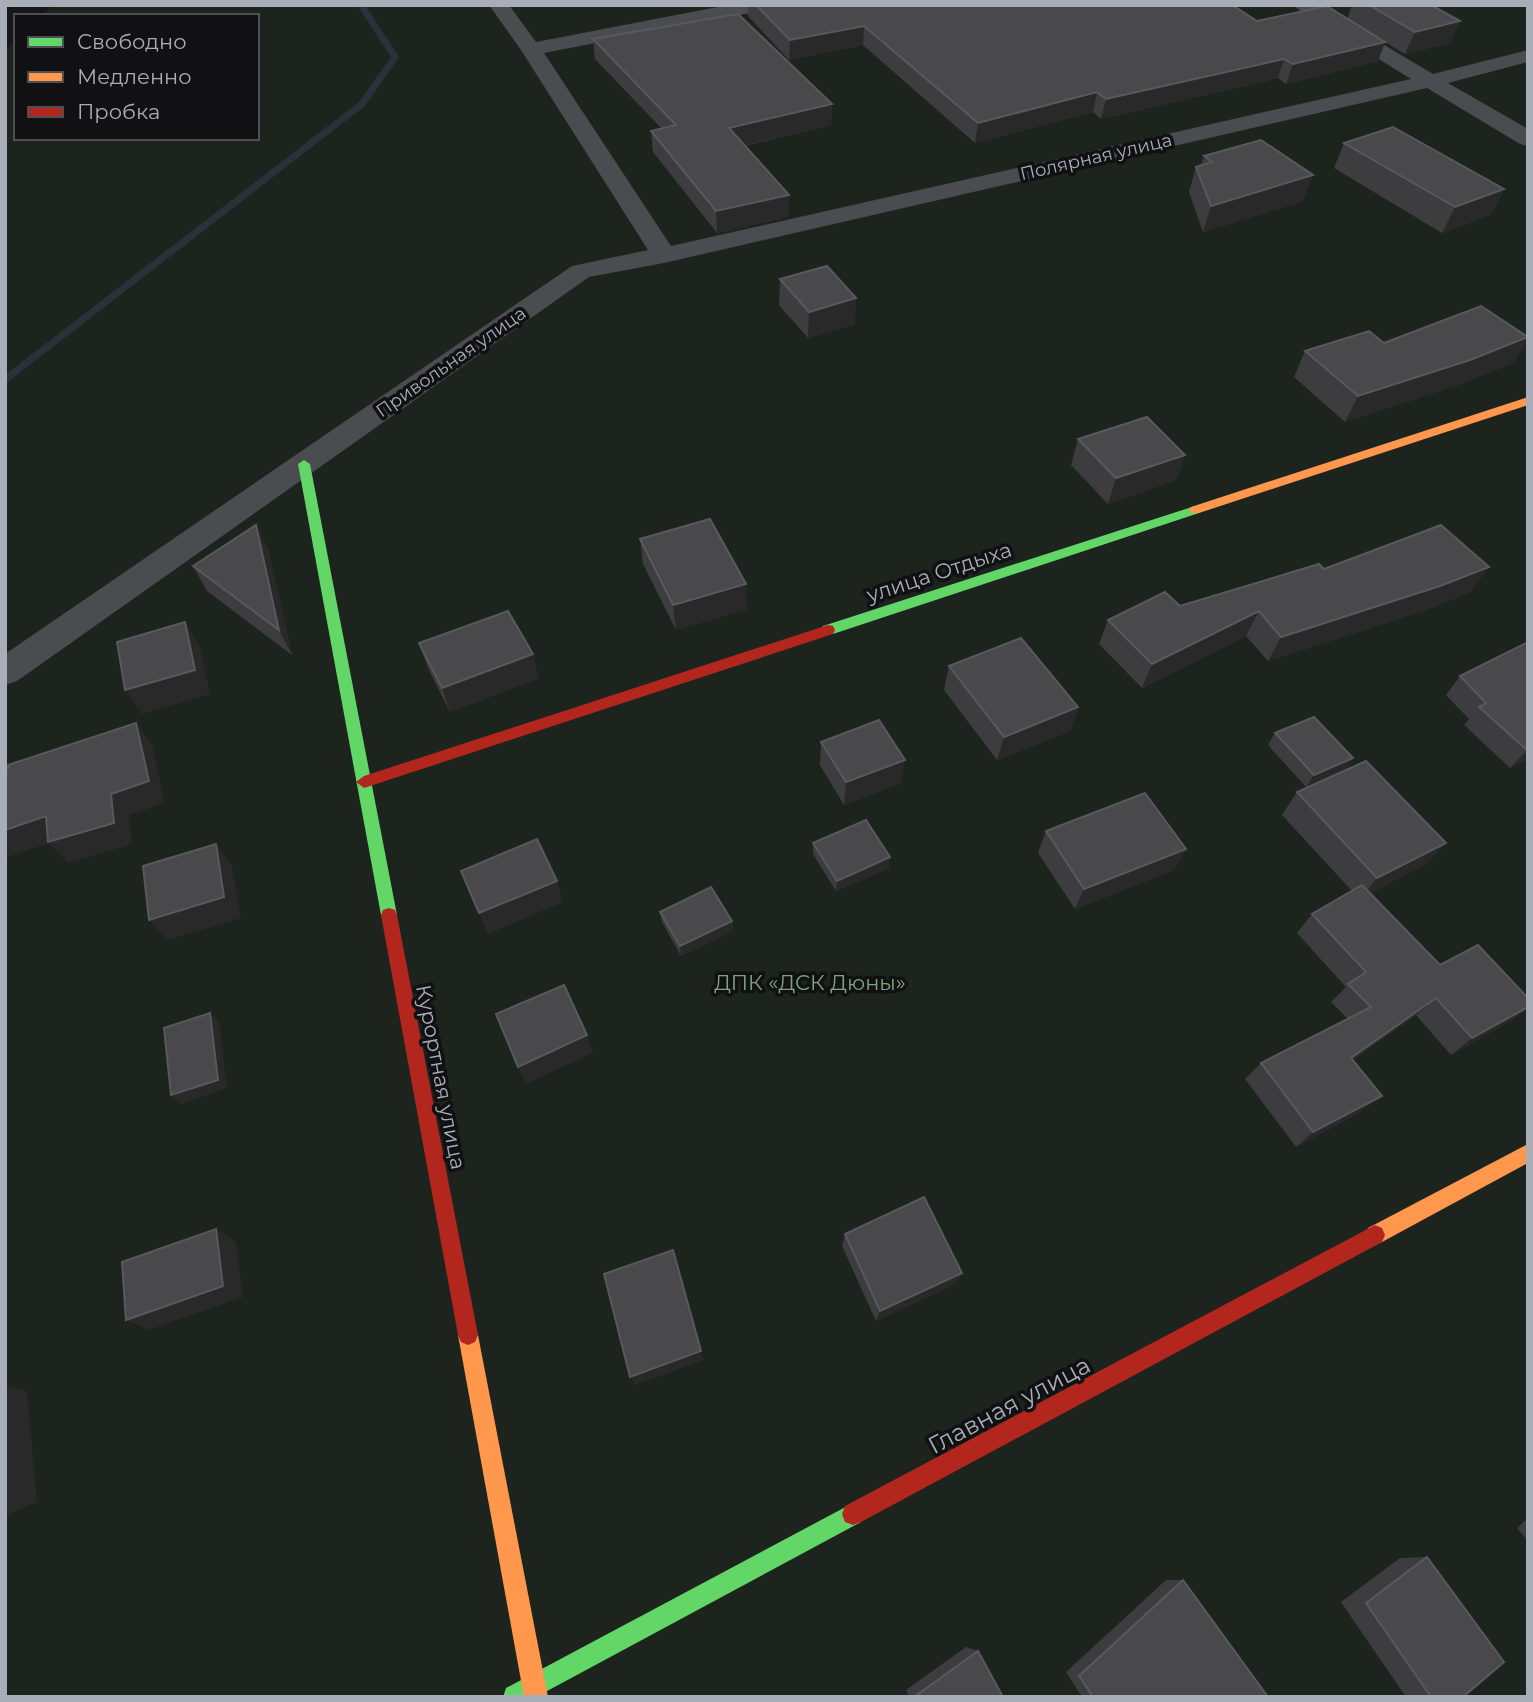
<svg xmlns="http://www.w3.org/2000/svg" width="1533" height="1702" font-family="Montserrat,sans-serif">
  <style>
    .green { fill: #1d241e }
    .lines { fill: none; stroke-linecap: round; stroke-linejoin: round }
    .stream { fill: #2a3239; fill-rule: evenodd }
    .street { fill: #4b4c50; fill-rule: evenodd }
    .fast { fill: #63d668; fill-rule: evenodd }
    .slow { fill: #ff974d; fill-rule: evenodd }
    .jam { fill: #b3261e; fill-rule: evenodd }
    .wall { fill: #3d3d3f }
    .shaded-wall { fill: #29292a }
    .building { fill: #49494c; stroke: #58595d; stroke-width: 2 }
    .labels { text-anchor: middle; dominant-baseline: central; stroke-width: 7; stroke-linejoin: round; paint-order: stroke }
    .far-street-label { font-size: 18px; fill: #a8adb8; stroke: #111113 }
    .street-label { font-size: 21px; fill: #a8adb8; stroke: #111113 }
    .park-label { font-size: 21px; fill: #7fa381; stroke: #111113 }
    .near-street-label { font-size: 24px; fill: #a8adb8; stroke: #111113 }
  </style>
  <rect width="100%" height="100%" fill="#171717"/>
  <polygon class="green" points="53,5 1528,5 1528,1697 5,1697 5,50 16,40 16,138 257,138 257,16 42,16"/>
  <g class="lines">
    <polygon class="stream" points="357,5 365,5 399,57 365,106 5,384 5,375 359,102 391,57"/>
    <polygon class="street" points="489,5 509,5 536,42 728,5 770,5 760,11 544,53 671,246 1411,79 1292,5 1317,5 1433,74 1528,50 1528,62 1448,83 1528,129 1528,146 1520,144 1427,88 664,263 589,277 17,681 5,685 5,654 572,266 648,250 521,50"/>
    <g class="fast">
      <polygon points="304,460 310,464 397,915 395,920 389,922 383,920 381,915 298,464"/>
      <polygon points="1195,506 1199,507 1199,513 833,634 823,634 821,630 823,626"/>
      <polygon points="853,1503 861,1506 864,1514 861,1522 536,1697 503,1697 506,1688"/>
    </g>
    <g class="slow">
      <polygon points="1528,397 1528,405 1199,513 1191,513 1189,510 1191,507"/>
      <polygon points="1528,1144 1528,1163 1382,1242 1375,1245 1368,1242 1365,1235 1368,1228"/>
      <polygon points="468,1325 475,1328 478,1335 548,1697 524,1697 458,1335 461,1328"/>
    </g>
    <g class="jam">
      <polygon points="828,625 833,626 835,630 833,634 364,788 356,782 364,776"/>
      <polygon points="389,908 395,910 397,915 478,1335 475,1342 468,1345 461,1342 458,1335 381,915 383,910"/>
      <polygon points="1375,1225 1382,1228 1385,1235 1382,1242 861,1522 853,1525 845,1522 842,1514 845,1506"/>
    </g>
  </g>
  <g class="wall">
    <polygon points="748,5 1257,21 1347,19 1352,5 1431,5 1450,43 1405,54 1385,42 1378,61 1286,84 1278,78 1101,119 1093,112 975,143 863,45 789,60 748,16"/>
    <polygon points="593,39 832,104 831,125 744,146 789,195 788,217 717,233 653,152 651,131 661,128 595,59"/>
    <polygon points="1344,143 1504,189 1490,215 1442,233 1334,168"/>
    <polygon points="1204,156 1303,201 1203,232 1189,192 1196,167 1201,165"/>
    <polygon points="780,279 855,324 808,338 779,305"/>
    <polygon points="1528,336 1528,338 1513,363 1455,386 1345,422 1294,377 1305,351 1384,343"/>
    <polygon points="1078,439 1185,455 1176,480 1108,504 1071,465"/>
    <polygon points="256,525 268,550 292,655 207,591 193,566"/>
    <polygon points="640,539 747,609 676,630 643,564"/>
    <polygon points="1324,569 1471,592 1423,611 1268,661 1246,636 1142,688 1099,644 1108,620 1180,606"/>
    <polygon points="1528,642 1528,759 1510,768 1464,725 1469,719 1446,695 1460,676"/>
    <polygon points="419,643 539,678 450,712 428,668"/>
    <polygon points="949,666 1078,707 1070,731 997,760 944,690"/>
    <polygon points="1275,733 1353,758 1345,770 1306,787 1268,745"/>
    <polygon points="821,742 901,783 844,805 820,765"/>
    <polygon points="1297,792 1446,843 1426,864 1370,893 1440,965 1528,998 1528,1008 1510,1021 1451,1055 1416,1015 1353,1060 1362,1111 1296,1147 1245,1079 1261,1063 1348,1019 1331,1002 1346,987 1297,933 1312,914 1352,891 1282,815"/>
    <polygon points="1046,831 1186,849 1174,870 1075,909 1038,853"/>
    <polygon points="813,843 889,868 836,891 813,854"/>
    <polygon points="660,912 732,921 733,931 681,956 662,922"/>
    <polygon points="845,1234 962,1273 955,1284 876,1321 842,1246"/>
    <polygon points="1528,1518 1528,1541 1517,1528"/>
    <polygon points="1427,1557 1463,1697 1406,1697 1341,1602 1400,1558"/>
    <polygon points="1166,1580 1183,1580 1268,1697 1082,1697 1066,1672"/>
    <polygon points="966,1647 978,1651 1003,1697 909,1697 906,1690"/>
  </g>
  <g class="shaded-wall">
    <polygon points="1460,21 1450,43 1405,54 1415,32"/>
    <polygon points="864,26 863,45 789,60 790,40"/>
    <polygon points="1385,42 1378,61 1286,84 1293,64"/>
    <polygon points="1284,59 1278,78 1101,119 1106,99"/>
    <polygon points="1097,92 1093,112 975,143 978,123"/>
    <polygon points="832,104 831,125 729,149 729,128"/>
    <polygon points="1313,175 1303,201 1203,232 1211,206"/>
    <polygon points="1504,189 1490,215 1442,233 1455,207"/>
    <polygon points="789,195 788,217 717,233 716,211"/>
    <polygon points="856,298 855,324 808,338 809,312"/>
    <polygon points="1528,337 1513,363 1455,386 1345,422 1358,396"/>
    <polygon points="1185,455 1176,480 1108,504 1116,478"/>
    <polygon points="256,525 268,550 292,655 279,630"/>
    <polygon points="1489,567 1471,592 1423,611 1268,661 1281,637"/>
    <polygon points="746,584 747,609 676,630 673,605"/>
    <polygon points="1259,611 1246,636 1142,688 1152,664"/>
    <polygon points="185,622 200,647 210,694 142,714 125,690"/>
    <polygon points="533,654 539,678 450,712 442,688"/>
    <polygon points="1078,707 1070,731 997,760 1004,737"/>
    <polygon points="136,723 152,745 165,803 129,815 132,844 68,863 49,843 5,858 5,830 111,794"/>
    <polygon points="1528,749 1528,759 1510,768 1527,750"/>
    <polygon points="1353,758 1345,770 1306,787 1314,775"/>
    <polygon points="905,760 901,783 844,805 846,782"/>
    <polygon points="1446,843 1426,864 1359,899 1377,878"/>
    <polygon points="216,844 232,866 241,918 168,940 149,920"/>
    <polygon points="1186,849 1174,870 1075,909 1084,889"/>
    <polygon points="890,857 889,868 836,891 837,881"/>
    <polygon points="557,881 563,902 488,934 479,913"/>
    <polygon points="732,921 733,931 681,956 680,946"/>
    <polygon points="1436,998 1416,1015 1333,1074 1351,1058"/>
    <polygon points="1528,1007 1510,1021 1451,1055 1472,1038"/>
    <polygon points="210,1013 219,1022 227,1088 181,1104 171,1095"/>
    <polygon points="587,1035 593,1053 526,1084 518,1067"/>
    <polygon points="1382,1096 1362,1111 1296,1147 1313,1132"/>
    <polygon points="216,1229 236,1242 243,1297 149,1330 126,1320"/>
    <polygon points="962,1273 955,1284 876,1321 880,1311"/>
    <polygon points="701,1351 704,1360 635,1385 630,1377"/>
    <polygon points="5,1386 27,1391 37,1502 5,1516"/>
  </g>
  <g class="building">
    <polygon points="756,5 1232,5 1257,21 1327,6 1385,42 1293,64 1284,59 1106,99 1097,92 978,123 864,26 790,40"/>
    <polygon points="1369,5 1431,5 1460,21 1415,32"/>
    <polygon points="738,14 832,104 729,128 789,195 716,211 651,131 676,125 593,39"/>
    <polygon points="1393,127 1504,189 1455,207 1344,143"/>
    <polygon points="1261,140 1313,175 1211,206 1196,167 1212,162 1204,156"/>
    <polygon points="827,266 856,298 809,312 780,279"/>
    <polygon points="1481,306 1528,337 1470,360 1358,396 1305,351 1369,331 1384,343"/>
    <polygon points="1147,417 1185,455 1116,478 1078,439"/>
    <polygon points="710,519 746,584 673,605 640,539"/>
    <polygon points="256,525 279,630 193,566"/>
    <polygon points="1441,525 1489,567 1440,586 1281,637 1259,611 1152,664 1108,620 1165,592 1180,606 1319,564 1324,569"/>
    <polygon points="508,611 533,654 442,688 419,643"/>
    <polygon points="185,622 195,670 125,690 117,642"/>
    <polygon points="1021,638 1078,707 1004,737 949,666"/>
    <polygon points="1528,642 1528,749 1527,750 1479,707 1486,703 1460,676"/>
    <polygon points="1314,717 1353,758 1314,775 1275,733"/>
    <polygon points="879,720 905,760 846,782 821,742"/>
    <polygon points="136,723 149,781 111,794 114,823 48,842 46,816 5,830 5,768 9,767 8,765"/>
    <polygon points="1366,761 1446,843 1377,878 1297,792"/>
    <polygon points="1145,793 1186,849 1084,889 1046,831"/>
    <polygon points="866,820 890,857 837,881 813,843"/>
    <polygon points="537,839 557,881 479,913 461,871"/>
    <polygon points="216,844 224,897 149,920 143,866"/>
    <polygon points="1362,885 1440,965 1478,945 1528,998 1528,1007 1472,1038 1436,998 1351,1058 1382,1096 1313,1132 1261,1063 1371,1007 1348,984 1366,972 1312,914"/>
    <polygon points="711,887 732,921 680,946 660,912"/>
    <polygon points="564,985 587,1035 518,1067 496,1014"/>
    <polygon points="210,1013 218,1080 171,1095 164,1028"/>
    <polygon points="924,1197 962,1273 880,1311 845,1234"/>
    <polygon points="216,1229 223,1286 126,1320 122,1262"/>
    <polygon points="673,1250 701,1351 630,1377 604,1274"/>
    <polygon points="1427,1557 1504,1662 1463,1697 1431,1697 1366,1603"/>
    <polygon points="1183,1580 1268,1697 1093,1697 1079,1676"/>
    <polygon points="978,1651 1003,1697 914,1697"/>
  </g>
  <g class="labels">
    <g class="far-street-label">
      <text transform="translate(1096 157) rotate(-13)">Полярная улица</text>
      <text transform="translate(451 362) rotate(-35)">Привольная улица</text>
    </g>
    <g class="street-label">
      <text transform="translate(939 572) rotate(-18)">улица Отдыха</text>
      <text transform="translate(441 1077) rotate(79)">Курортная улица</text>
    </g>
    <g class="park-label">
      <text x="810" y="982">ДПК «ДСК Дюны»</text>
    </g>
    <g class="near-street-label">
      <text transform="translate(1009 1405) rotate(-28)">Главная улица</text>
    </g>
  </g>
  <rect width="1533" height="1702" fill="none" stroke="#a8adb8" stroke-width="14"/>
  <rect x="14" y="14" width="245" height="126" fill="#111113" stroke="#4d4f55" stroke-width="2"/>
  <rect x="28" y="37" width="35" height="10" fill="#63d668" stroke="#4d4f55" stroke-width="2"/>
  <text x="77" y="49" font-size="21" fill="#a8adb8">Свободно</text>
  <rect x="28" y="72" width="35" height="10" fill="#ff974d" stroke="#4d4f55" stroke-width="2"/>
  <text x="77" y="84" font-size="21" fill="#a8adb8">Медленно</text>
  <rect x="28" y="107" width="35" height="10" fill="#b3261e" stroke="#4d4f55" stroke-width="2"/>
  <text x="77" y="119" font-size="21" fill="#a8adb8">Пробка</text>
</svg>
